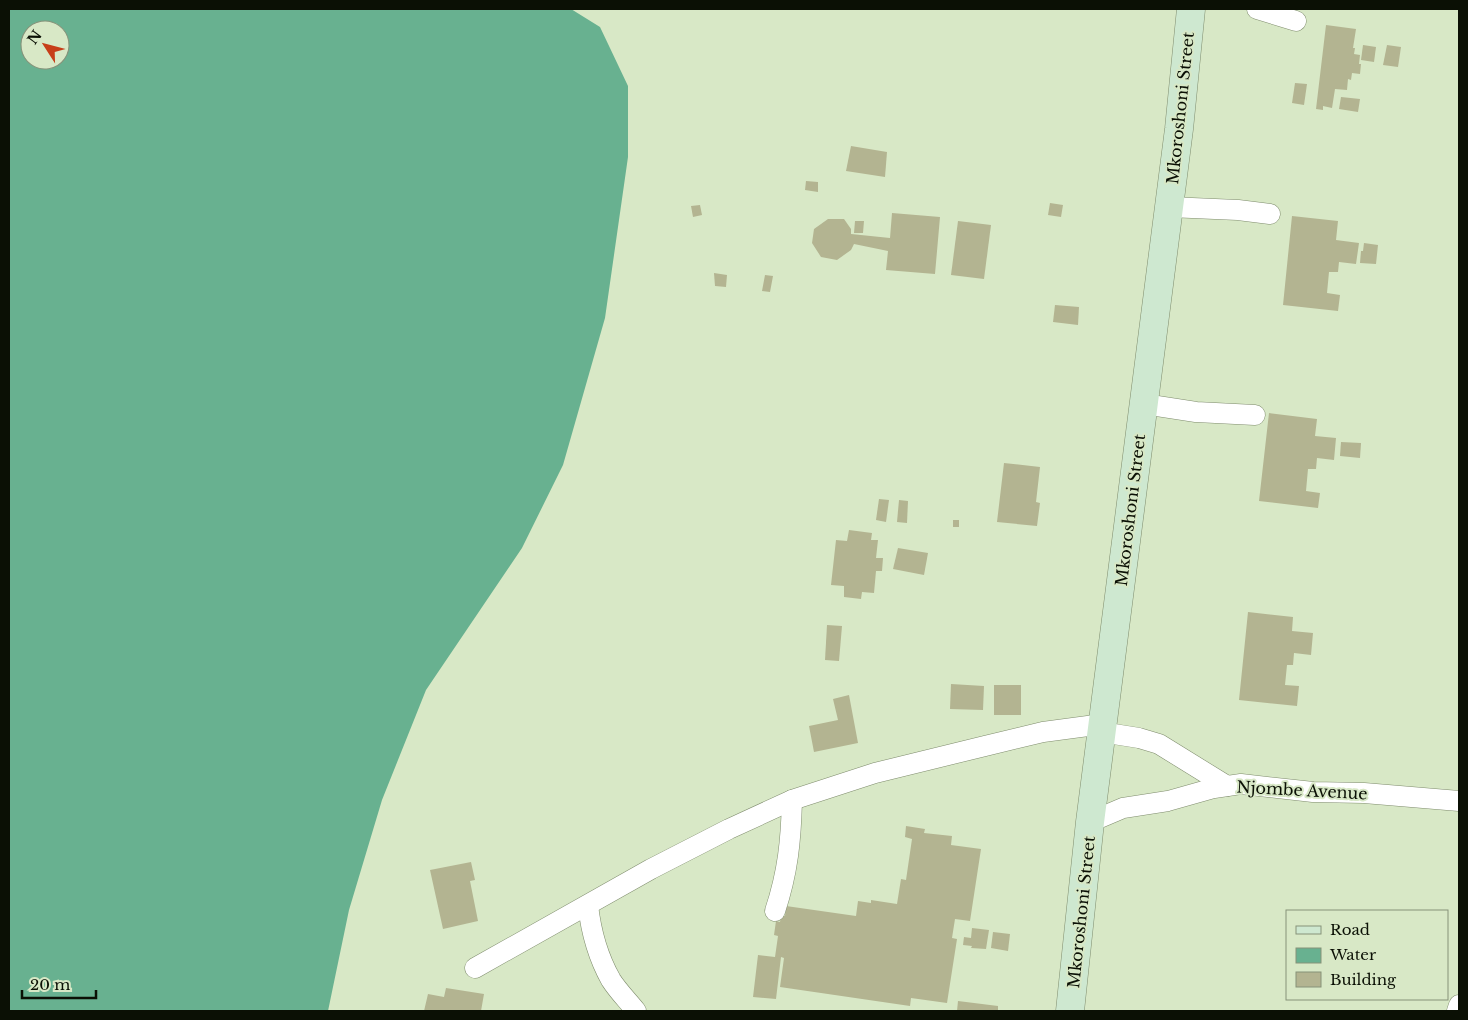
<svg xmlns="http://www.w3.org/2000/svg" width="1468" height="1020" font-family="'Libre Baskerville',serif">
  <style>
    .water { fill: #68b190; fill-rule: evenodd }
    .building { fill: #b3b491 }
    .lines { fill: none; stroke-linecap: round; stroke-linejoin: round }
    .street-casing { stroke: #7f8c6d; stroke-width: 21 }
    .secondary-casing { stroke: #7f8c6d; stroke-width: 29 }
    .street { stroke: #fff; stroke-width: 20 }
    .secondary { stroke: #cee8d0; stroke-width: 28 }
    .labels { text-anchor: middle; dominant-baseline: central; stroke-width: 4; stroke-linejoin: round; paint-order: stroke }
    .street-label { font-size: 16px; fill: #0b1005; stroke: #d8e8c6 }
  </style>
  <rect width="100%" height="100%" fill="#d8e8c6"/>
  <path class="water" d="M9 9H571L600 27 628 86V157L605 318 563 465 522 548 426 690 382 800 349 910 328 1011H9ZM30 30H60V60H30Z"/>
  <g class="building">
    <polygon points="1326,25 1356,29 1353,48 1355,48 1354,54 1360,55 1359,64 1361,64 1360,74 1352,73 1351,80 1348,79 1347,90 1335,89 1332,108 1323,106 1323,110 1316,109"/>
    <polygon points="1363,45 1376,47 1374,62 1361,60"/>
    <polygon points="1387,45 1401,47 1398,67 1383,65"/>
    <polygon points="1295,83 1307,84 1304,105 1292,103"/>
    <polygon points="1341,97 1360,99 1358,112 1339,109"/>
    <polygon points="851,146 887,152 885,177 846,171"/>
    <polygon points="806,181 818,182 818,192 805,190"/>
    <polygon points="1050,203 1063,205 1061,217 1048,215"/>
    <polygon points="700,205 702,215 693,217 691,206"/>
    <polygon points="892,213 940,217 935,274 886,270 888,251 854,244 851,250 837,260 821,257 812,243 814,229 828,219 844,219 851,229 851,234 890,238"/>
    <polygon points="1292,216 1338,221 1336,240 1359,243 1356,264 1339,262 1338,272 1329,272 1327,293 1340,295 1338,311 1283,305"/>
    <polygon points="855,221 864,221 863,233 854,233"/>
    <polygon points="958,221 991,225 984,279 951,275"/>
    <polygon points="1364,243 1378,245 1376,264 1360,263 1361,251 1363,251"/>
    <polygon points="714,273 727,275 726,287 715,286"/>
    <polygon points="765,275 773,276 770,292 762,291"/>
    <polygon points="1055,305 1079,307 1078,325 1053,322"/>
    <polygon points="1269,413 1317,419 1315,436 1336,438 1334,460 1317,458 1316,469 1308,469 1306,491 1320,493 1318,508 1259,501"/>
    <polygon points="1341,442 1361,443 1360,458 1340,456"/>
    <polygon points="1004,463 1040,467 1036,502 1040,503 1037,526 997,522"/>
    <polygon points="879,499 889,500 886,522 876,520"/>
    <polygon points="899,500 908,501 907,523 897,522"/>
    <rect x="953" y="520" width="6" height="7"/>
    <polygon points="849,530 872,533 871,540 878,540 876,558 883,558 882,571 876,571 874,593 862,592 861,599 844,597 844,586 831,585 836,540 847,541"/>
    <polygon points="898,548 928,553 924,575 893,569"/>
    <polygon points="1248,612 1293,617 1292,631 1313,633 1311,655 1294,653 1293,665 1287,665 1285,685 1299,686 1297,706 1239,700"/>
    <polygon points="827,625 842,626 839,661 825,660"/>
    <polygon points="951,684 984,686 983,710 950,709"/>
    <rect x="994" y="685" width="27" height="30"/>
    <polygon points="849,695 858,743 814,752 809,726 838,720 833,699"/>
    <polygon points="906,826 925,829 924,833 952,836 951,845 981,849 970,921 955,919 952,938 957,939 947,1003 911,998 910,1006 780,987 784,958 781,957 776,999 753,997 758,955 775,957 778,936 774,935 776,921 780,922 781,915 785,916 786,906 856,916 858,901 871,903 871,900 897,904 901,879 906,880 912,839 905,837"/>
    <polygon points="471,862 475,880 470,881 478,921 443,929 430,870"/>
    <polygon points="972,928 989,930 986,949 971,948 972,946 963,945 964,937 971,938"/>
    <polygon points="993,932 1010,934 1008,951 991,948"/>
    <polygon points="446,988 484,994 481,1011 424,1011 428,994 444,997"/>
    <polygon points="958,1001 998,1006 998,1011 957,1011"/>
  </g>
  <g class="lines">
    <g class="street-casing">
      <g id="street">
        <polyline points="1257,9 1296,21"/>
        <polyline points="1169,207 1238,210 1270,214"/>
        <polyline points="1144,404 1196,412 1255,415"/>
        <polyline points="1101,732 1139,738 1159,744 1227,786"/>
        <polyline points="1090,822 1123,808 1168,801 1214,788 1241,784 1313,792 1364,793 1459,801"/>
        <path d="M588 905C591 932 598 957 611 980 618 991 628 1001 636 1011"/>
        <path d="M775 911C788 872 791 840 792 800"/>
        <polyline points="475,968 651,869 729,829 792,800 875,773 985,746 1043,732 1103,724"/>
        <polyline points="1457,1011 1459,1005"/>
      </g>
    </g>
    <g class="secondary-casing">
      <polyline id="secondary" points="1070,1011 1090,822 1179,129 1191,9"/>
    </g>
    <use href="#street" class="street"/>
    <use href="#secondary" class="secondary"/>
  </g>
  <g class="labels">
    <g class="street-label">
      <text transform="translate(1180 108) rotate(-84)">Mkoroshoni Street</text>
      <text transform="translate(1130 510) rotate(-83)">Mkoroshoni Street</text>
      <text transform="translate(1302 790) rotate(3)">Njombe Avenue</text>
      <text transform="translate(1081 912) rotate(-84)">Mkoroshoni Street</text>
    </g>
  </g>
  <rect width="1468" height="1020" fill="none" stroke="#0b1005" stroke-width="20"/>
  <rect x="1286" y="910" width="162" height="90" fill="#d8e8c6" stroke="#869279"/>
  <rect x="1296" y="926" width="25" height="8" fill="#cee8d0" stroke="#869279"/>
  <text x="1330" y="935" font-size="15" fill="#0b1005">Road</text>
  <rect x="1296" y="948" width="25" height="15" fill="#68b190" stroke="#869279"/>
  <text x="1330" y="960" font-size="15" fill="#0b1005">Water</text>
  <rect x="1296" y="972" width="25" height="15" fill="#b3b491" stroke="#869279"/>
  <text x="1330" y="985" font-size="15" fill="#0b1005">Building</text>
  <g transform="translate(45 45) rotate(306)"><circle r="24" fill="#d8e8c6" stroke="#869279"/>
  <path d="M0-4L9 19L0 12L-9 19Z" fill="#c73e18"/>
  <text y="-8" font-size="14" font-weight="bold" text-anchor="middle" fill="#0b1005">N</text>
  </g>
  <path d="M22 990v8h74v-8" fill="none" stroke="#0b1005" stroke-width="2.5"/>
  <text x="30" y="990" font-size="15" fill="#0b1005" stroke="#d8e8c6" stroke-width="4" paint-order="stroke">20 m</text>
</svg>
